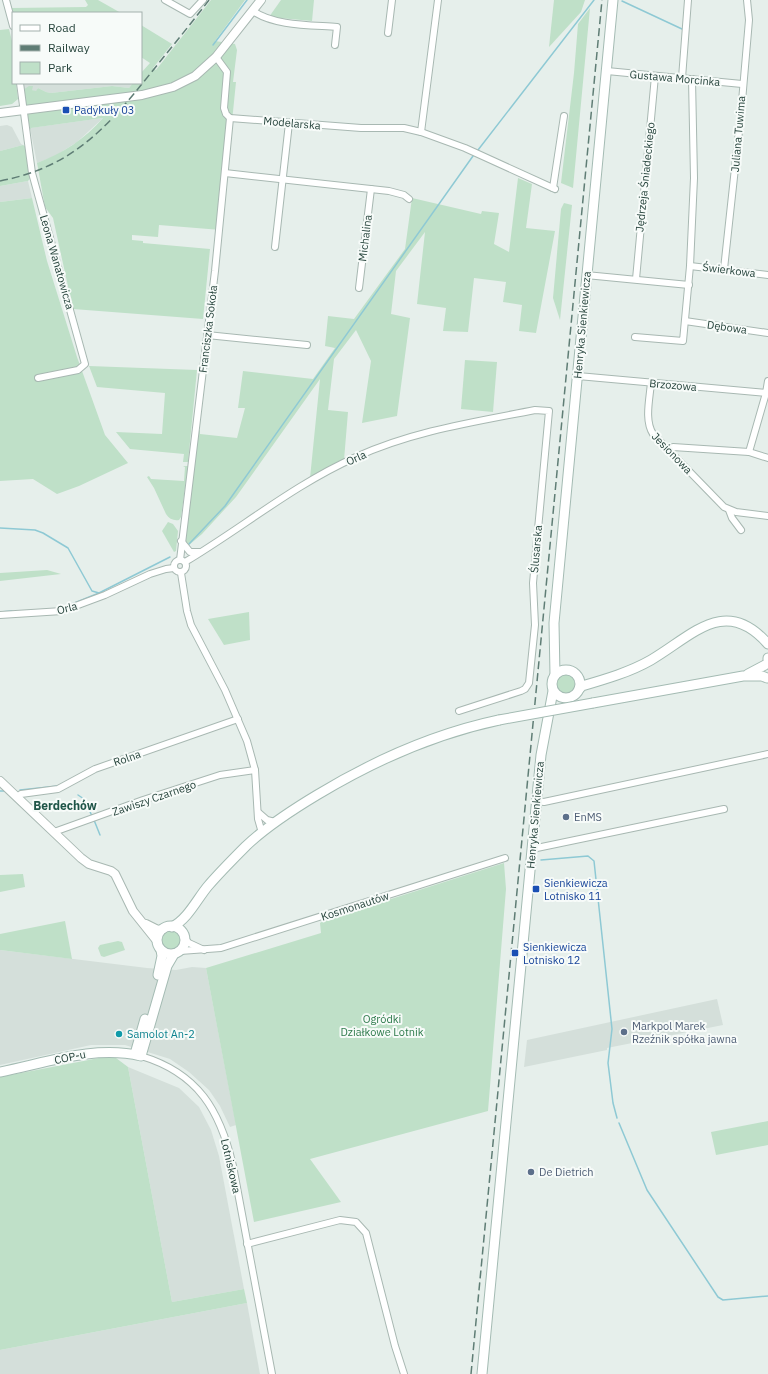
<svg xmlns="http://www.w3.org/2000/svg" width="768" height="1374" font-family="'IBM Plex Sans',sans-serif">
  <style>
    .built { fill: #d4dfda }
    .green { fill: #bfe0c8 }
    .lines { fill: none; stroke-linecap: round; stroke-linejoin: round }
    .stream { stroke: #8ec9d4; stroke-width: 1.5 }
    .minor-casing { stroke: #a8b8b2; stroke-width: 8 }
    .tertiary-casing { stroke: #a8b8b2; stroke-width: 10 }
    .secondary-casing { stroke: #a4bbb3; stroke-width: 11 }
    .minor { stroke: #fff; stroke-width: 6 }
    .tertiary { stroke: #fff; stroke-width: 8 }
    .secondary { stroke: #fff; stroke-width: 9 }
    .rail { stroke: #5f7d75; stroke-width: 1.5; stroke-dasharray: 8 4; stroke-linecap: butt }
    .secondary-bridge-casing { stroke: #a4bbb3; stroke-width: 11; stroke-linecap: butt }
    .secondary-bridge { stroke: #fff; stroke-width: 9 }
    .transit-dot { fill: #1a4fb4; stroke: #f7fbf9; stroke-width: 1.5 }
    .service-dot { fill: #5c6f8a; stroke: #f7fbf9; stroke-width: 1.5 }
    .culture-dot { fill: #0f9aa8; stroke: #f7fbf9; stroke-width: 1.5 }
    .labels { text-anchor: middle; dominant-baseline: central; stroke-width: 4; stroke-linejoin: round; paint-order: stroke }
    .street-label { font-size: 11px; fill: #24423a; stroke: #f7fbf9 }
    .transit-label { font-size: 11px; fill: #164399; stroke: #f7fbf9; text-anchor: start }
    .service-label { font-size: 11px; fill: #4e5e75; stroke: #f7fbf9; text-anchor: start }
    .park-label { font-size: 11px; fill: #2d7a4b; stroke: #f7fbf9 }
    .culture-label { font-size: 11px; fill: #0d838f; stroke: #f7fbf9; text-anchor: start }
    .neighbourhood-label { font-size: 12px; font-weight: bold; fill: #1f5548; stroke: #f7fbf9 }
  </style>
  <rect width="100%" height="100%" fill="#e6efeb"/>
  <g class="built">
    <polygon points="22,83 133,83 129,88 112,86 51,93 46,92 38,88 36,92 32,90 23,90"/>
    <polygon points="103,118 77,142 55,156 37,163 30,128"/>
    <polygon points="7,125 12,127 21,144 23,145 0,151 0,126"/>
    <polygon points="28,181 32,198 0,202 0,186"/>
    <polygon points="0,950 147,968 176,970 192,967 206,968 236,1125 230,1127 220,1106 209,1090 189,1072 170,1059 125,1045 91,1045 0,1065"/>
    <polygon points="717,999 723,1025 607,1048 607,1050 524,1067 527,1040"/>
    <polygon points="128,1067 179,1088 199,1107 211,1130 219,1156 244,1289 172,1302"/>
    <polygon points="247,1303 260,1374 0,1374 0,1350"/>
  </g>
  <g class="green">
    <polygon points="85,0 98,0 121,13 13,13 12,8 86,7 88,5"/>
    <path d="M211 0H245L215 41 235 44 237 50 233 82H236L221 230 159 225 158 237 132 235V240L143 241V243L210 249 203 319 73 309 53 218 45 207 37 163C63 153 85 139 103 118L31 128 30 130 23 90 29 86H33L32 90 36 91 38 88 46 92 51 93 112 86 129 88 133 83H141V73L150 63 141 57V25L172 44 153 68 156 70Z"/>
    <polygon points="281,0 314,0 312,21 269,17"/>
    <polygon points="554,0 585,0 581,12 549,47"/>
    <polygon points="590,8 573,188 561,183 574,73 578,24"/>
    <polygon points="9,29 13,45 13,83 16,83 18,99 12,104 0,106 0,30"/>
    <polygon points="23,145 26,147 31,177 28,181 0,186 0,151"/>
    <polygon points="518,178 532,184 526,228 555,231 536,333 519,331 522,305 503,302 506,282 474,278 468,332 443,331 446,308 417,304 425,232 396,271 391,314 410,318 397,416 362,423 371,361 356,330 334,359 328,410 348,412 344,460 310,478 320,379 236,497 202,534 189,545 184,540 198,431 200,430 200,434 237,438 245,408 238,408 243,371 313,379 335,348 325,346 328,316 354,319 405,249 412,198 481,214 482,211 499,213 494,244 509,252"/>
    <polygon points="32,198 47,261 77,357 105,435 128,463 79,486 57,494 33,479 0,481 0,202"/>
    <polygon points="564,203 572,205 560,320 553,298 561,209"/>
    <polygon points="465,360 497,362 493,412 461,409"/>
    <polygon points="89,366 197,370 188,462 183,462 184,454 130,449 116,432 162,434 165,393 97,387"/>
    <path d="M183 466H188L181 517 179 520C174 521 169 519 166 514L154 488 147 477 149 476 151 479 184 481 185 467Z"/>
    <polygon points="168,522 173,524 178,531 176,551 174,552 162,531"/>
    <polygon points="47,570 61,574 0,581 0,573"/>
    <polygon points="249,612 250,640 224,645 208,619"/>
    <circle cx="565" cy="684" r="10"/>
    <polygon points="504,863 506,889 488,1111 310,1159 341,1202 254,1222 206,968 321,933 320,923 325,920"/>
    <polygon points="23,874 25,887 0,892 0,875"/>
    <polygon points="65,921 72,959 0,950 0,934"/>
    <circle cx="171" cy="941" r="10"/>
    <polygon points="118,941 122,942 125,950 104,957 101,956 98,948 100,945"/>
    <polygon points="99,1058 116,1058 128,1067 172,1302 244,1289 247,1303 0,1350 0,1077"/>
    <polygon points="768,1121 768,1145 716,1155 711,1132"/>
  </g>
  <g class="lines">
    <g class="stream">
      <polyline points="622,1 682,29"/>
      <polyline points="213,45 247,0"/>
      <polyline points="478,150 594,0"/>
      <polyline points="0,528 35,530 43,533 68,548 92,591 99,593"/>
      <polyline points="189,544 225,506 473,156"/>
      <polyline points="67,606 99,593 170,557"/>
      <polyline points="0,612 12,611"/>
      <polyline points="20,790 58,786"/>
      <polyline points="0,791 4,791"/>
      <polyline points="78,795 84,799 92,816"/>
      <polyline points="94,820 100,835"/>
      <polyline points="541,860 588,856 594,861 612,1029 608,1063 613,1103 617,1118"/>
      <polyline points="619,1123 647,1190 718,1297 723,1300 768,1296"/>
    </g>
    <g class="minor-casing">
      <g id="minor">
        <polyline points="6,0 13,26"/>
        <polyline points="165,0 190,14 203,0"/>
        <path d="M253 11C274 26 312 25 337 27L335 45"/>
        <polyline points="388,33 392,0"/>
        <polyline points="216,57 227,72 224,108 226,114 230,118 361,128 404,128 421,132 465,148 555,189"/>
        <polyline points="607,71 742,84"/>
        <polyline points="682,78 688,0"/>
        <polyline points="20,83 32,173 85,364 78,370 38,378"/>
        <polyline points="421,132 438,0"/>
        <polyline points="225,173 389,191 404,195 409,199"/>
        <polyline points="553,188 564,116"/>
        <polyline points="275,247 289,123"/>
        <polyline points="690,266 768,275"/>
        <polyline points="724,269 741,113 749,20 747,0"/>
        <polyline points="586,275 689,285"/>
        <polyline points="636,279 655,76"/>
        <polyline points="359,288 371,189"/>
        <polyline points="685,321 768,333"/>
        <polyline points="207,335 307,345"/>
        <polyline points="635,337 683,341 690,266 694,178 692,79"/>
        <polyline points="578,376 768,393"/>
        <path d="M651 382C650 398 644 420 653 434L724 507 736 512 768 516"/>
        <polyline points="668,450 673,447 749,452 768,458"/>
        <polyline points="749,452 766,393 768,381"/>
        <polyline points="729,510 732,518 741,530"/>
        <polyline points="181,541 190,552 200,552"/>
        <circle cx="180" cy="566" r="6"/>
        <polyline points="180,560 215,271 230,118"/>
        <path d="M185 562C242 528 295 484 356 457 413 431 474 422 535 410L549 411 533 583 535 625 529 683 525 689 521 691 459 711"/>
        <polyline points="181,573 187,611 191,625 225,690 247,741 255,770 258,819 262,833"/>
        <polyline points="0,615 62,611 105,595 150,574 166,569 174,568"/>
        <polyline points="17,797 21,794 58,789 95,769 238,719"/>
        <polyline points="536,801 544,802 768,754"/>
        <polyline points="259,813 267,820 275,822"/>
        <polyline points="54,832 143,800 220,775 255,770"/>
        <polyline points="532,849 724,809"/>
        <polyline points="185,939 189,943 204,950"/>
        <polyline points="180,951 221,948 505,858"/>
        <path d="M141 1056C198 1073 220 1110 233 1166L272 1374"/>
        <polyline points="247,1244 340,1220 356,1222 366,1233 395,1346 404,1374"/>
      </g>
    </g>
    <g class="tertiary-casing">
      <g id="tertiary">
        <polyline points="0,113 142,95 173,87 195,76 216,57 261,0"/>
        <polyline points="0,781 81,858 89,864 111,871 115,874 133,911 157,941"/>
        <polyline points="146,924 158,930 163,929"/>
      </g>
    </g>
    <g class="secondary-casing">
      <g id="secondary">
        <polyline points="768,660 768,658"/>
        <circle cx="566" cy="684" r="14"/>
        <polyline points="748,674 765,665"/>
        <polyline points="555,675 554,623 613,0"/>
        <path d="M579 689 582 686C606 679 630 672 651 660 692 636 725 595 768 644"/>
        <polyline points="593,703 743,676 762,676 767,678"/>
        <circle cx="171" cy="940" r="14"/>
        <path d="M172 927C188 919 197 899 208 886 220 872 233 859 246 846 267 826 292 810 317 795 375 760 433 734 499 720"/>
        <polyline points="158,975 162,956 161,950"/>
        <polyline points="135,1054 145,1019"/>
        <path d="M0 1072C46 1063 94 1045 141 1056L167 966 174 954"/>
        <polyline points="482,1374 541,755 553,691"/>
      </g>
    </g>
    <use href="#minor" class="minor"/>
    <use href="#tertiary" class="tertiary"/>
    <use href="#secondary" class="secondary"/>
    <g class="rail">
      <path d="M0 181C72 167 106 129 150 74 170 49 190 25 209 0"/>
      <polyline points="471,1374 602,0"/>
    </g>
    <g class="secondary-bridge-casing">
      <polyline id="secondary-bridge" points="499,720 593,703"/>
    </g>
    <use href="#secondary-bridge" class="secondary-bridge"/>
  </g>
  <g class="transit-dot">
    <rect x="62" y="106" width="8" height="8" rx="2"/>
    <rect x="532" y="885" width="8" height="8" rx="2"/>
    <rect x="511" y="949" width="8" height="8" rx="2"/>
  </g>
  <g class="service-dot">
    <circle cx="566" cy="817" r="4"/>
    <circle cx="624" cy="1032" r="4"/>
    <circle cx="531" cy="1172" r="4"/>
  </g>
  <circle class="culture-dot" cx="119" cy="1034" r="4"/>
  <g class="labels">
    <g class="street-label">
      <text transform="translate(675 78) rotate(5)">Gustawa Morcinka</text>
      <text transform="translate(292 123) rotate(5)">Modelarska</text>
      <text transform="translate(738 134) rotate(-85)">Juliana Tuwima</text>
      <text transform="translate(645 177) rotate(-84)">Jędrzeja Śniadeckiego</text>
      <text transform="translate(365 238) rotate(-83)">Michalina</text>
      <text transform="translate(57 262) rotate(74)">Leona Wanatowicza</text>
      <text transform="translate(729 270) rotate(7)">Świerkowa</text>
      <text transform="translate(582 325) rotate(-85)">Henryka Sienkiewicza</text>
      <text transform="translate(727 327) rotate(8)">Dębowa</text>
      <text transform="translate(208 329) rotate(-83)">Franciszka Sokoła</text>
      <text transform="translate(673 385) rotate(5)">Brzozowa</text>
      <text transform="translate(672 453) rotate(46)">Jesionowa</text>
      <text transform="translate(356 458) rotate(-24)">Orla</text>
      <text transform="translate(536 549) rotate(-85)">Ślusarska</text>
      <text transform="translate(67 608) rotate(-14)">Orla</text>
      <text transform="translate(127 758) rotate(-19)">Rolna</text>
      <text transform="translate(154 798) rotate(-19)">Zawiszy Czarnego</text>
      <text transform="translate(535 815) rotate(-85)">Henryka Sienkiewicza</text>
      <text transform="translate(355 906) rotate(-18)">Kosmonautów</text>
      <text transform="translate(70 1057) rotate(-12)">COP-u</text>
      <text transform="translate(231 1166) rotate(77)">Lotniskowa</text>
    </g>
    <g class="transit-label">
      <text x="74" y="110">Padykuły 03</text>
      <text x="544" y="883">Sienkiewicza<tspan x="544" dy="13">Lotnisko 11</tspan></text>
      <text x="523" y="947">Sienkiewicza<tspan x="523" dy="13">Lotnisko 12</tspan></text>
    </g>
    <g class="service-label">
      <text x="574" y="817">EnMS</text>
      <text x="632" y="1026">Markpol Marek<tspan x="632" dy="13">Rzeźnik spółka jawna</tspan></text>
      <text x="539" y="1172">De Dietrich</text>
    </g>
    <g class="park-label">
      <text x="382" y="1019">Ogródki<tspan x="382" dy="13">Działkowe Lotnik</tspan></text>
    </g>
    <g class="culture-label">
      <text x="127" y="1034">Samolot An-2</text>
    </g>
    <g class="neighbourhood-label">
      <text x="65" y="805">Berdechów</text>
    </g>
  </g>
  <rect x="12" y="12" width="130" height="72" fill="#f7fbf9" stroke="#a3b1ad"/>
  <rect x="20" y="25" width="20" height="6" fill="#ffffff" stroke="#a3b1ad"/>
  <text x="48" y="32" font-size="12" fill="#24423a">Road</text>
  <rect x="20" y="45" width="20" height="6" fill="#5f7d75" stroke="#a3b1ad"/>
  <text x="48" y="52" font-size="12" fill="#24423a">Railway</text>
  <rect x="20" y="62" width="20" height="12" fill="#bfe0c8" stroke="#a3b1ad"/>
  <text x="48" y="72" font-size="12" fill="#24423a">Park</text>
</svg>
